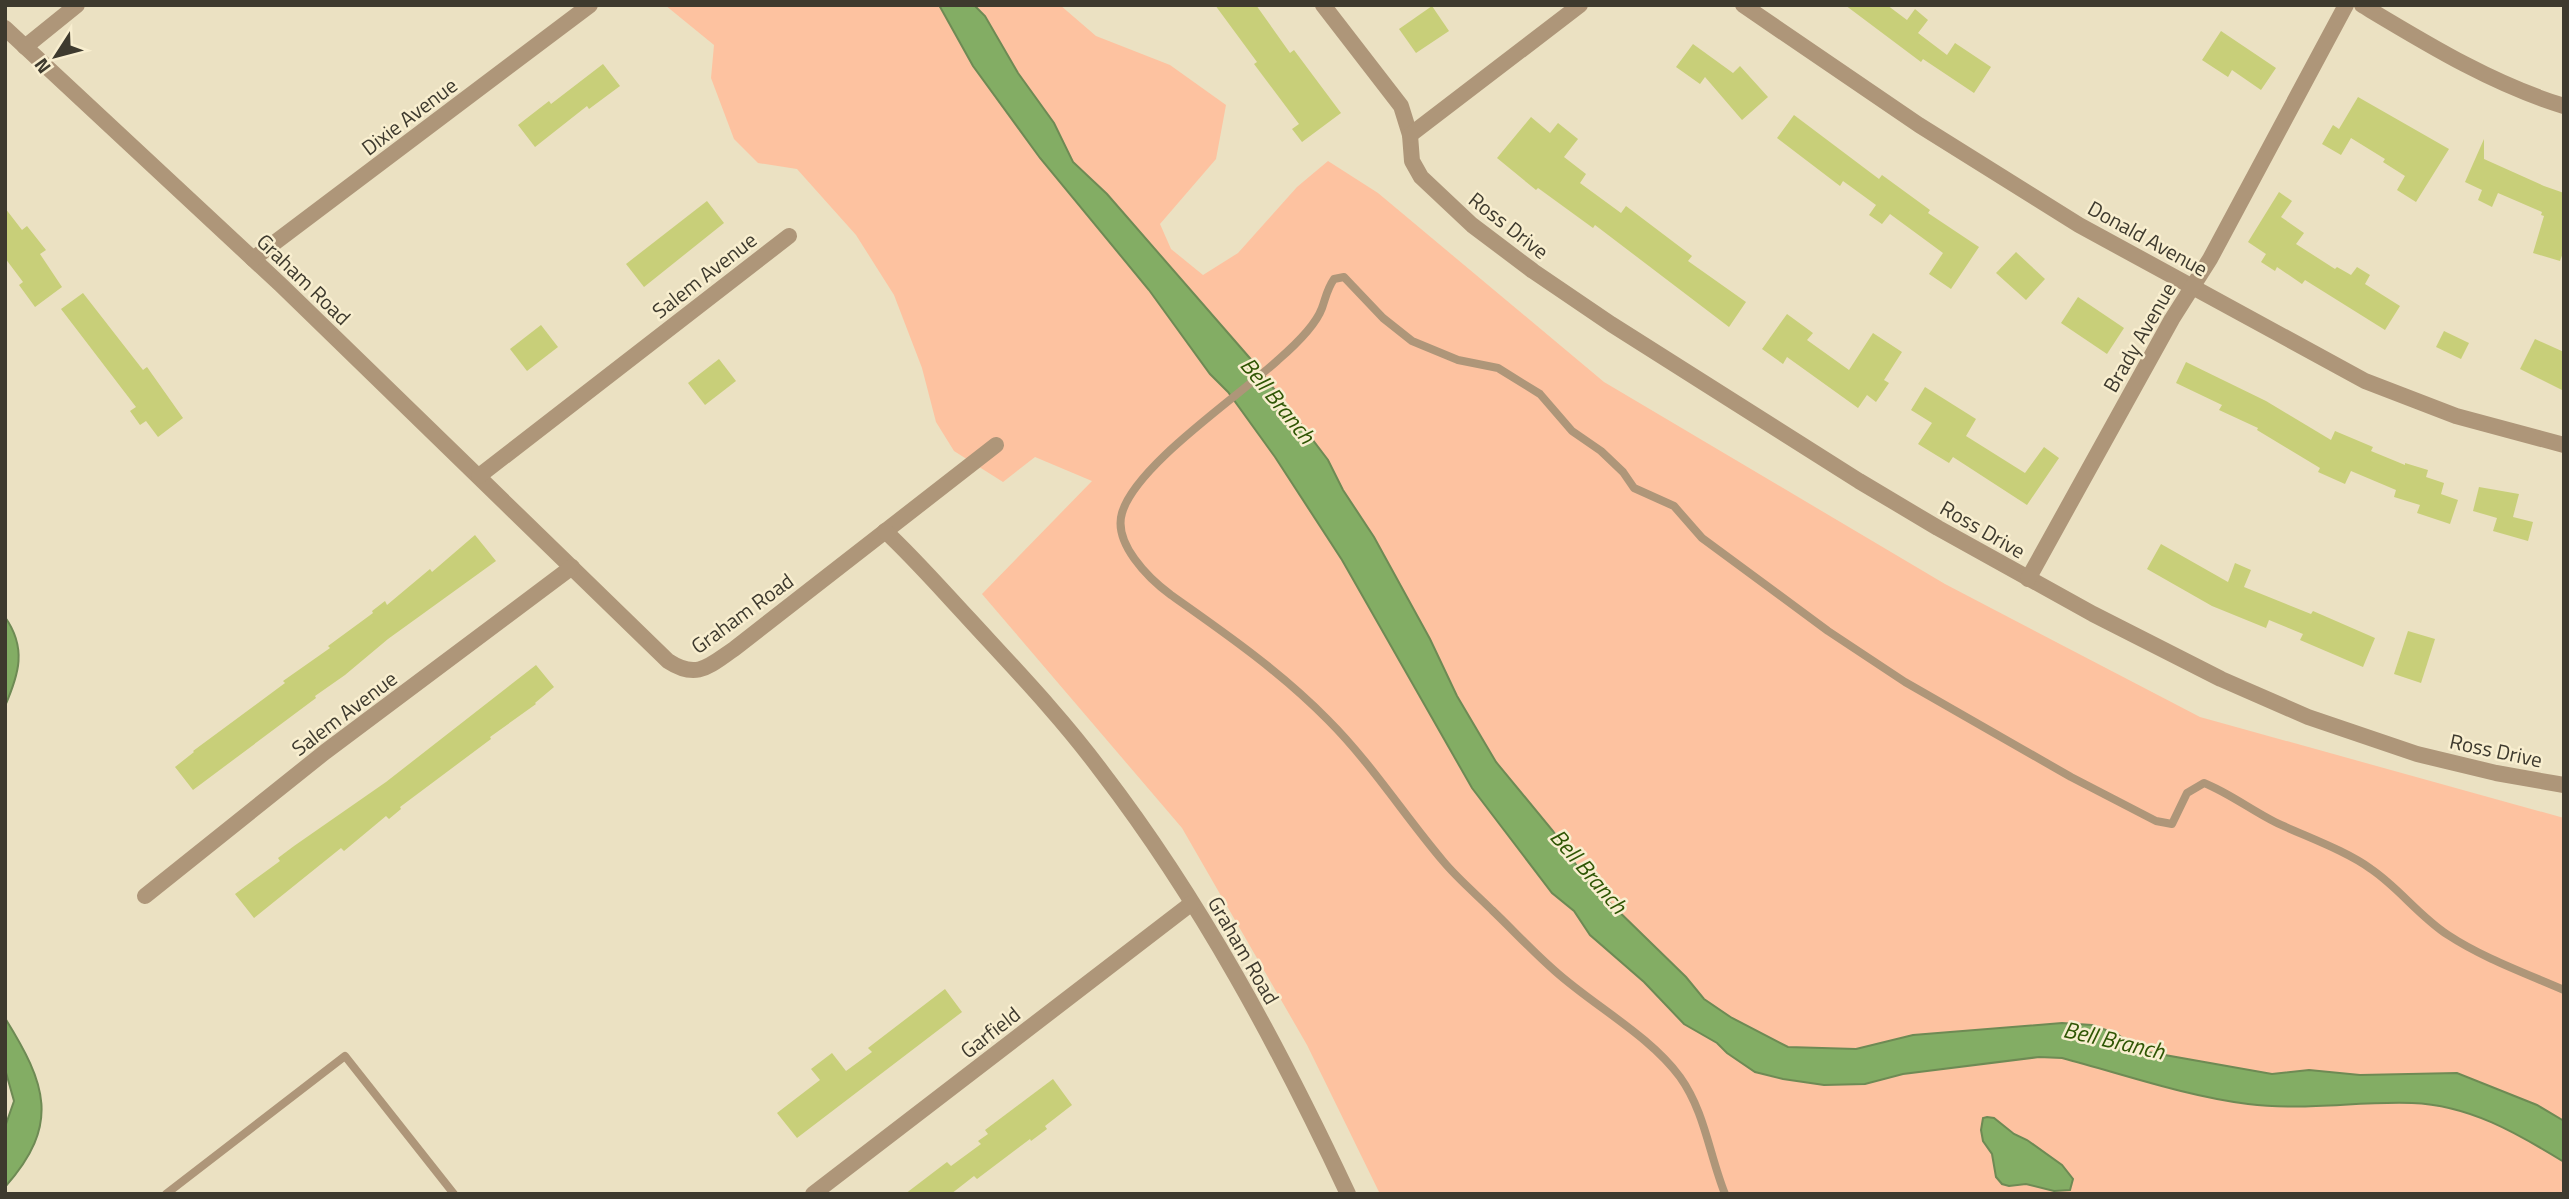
<svg xmlns="http://www.w3.org/2000/svg" width="2569" height="1199" font-family="'Titillium Web',sans-serif">
  <style>
    .green { fill: #fdc2a0 }
    .water { fill: #83ad64; stroke: #6e8a54; stroke-width: 2 }
    .building { fill: #c8cf79 }
    .lines { fill: none; stroke-linecap: round; stroke-linejoin: round }
    .lane { stroke: #ae9679; stroke-width: 8 }
    .street { stroke: #ae9679; stroke-width: 16 }
    .labels { text-anchor: middle; dominant-baseline: central; stroke-width: 5; stroke-linejoin: round; paint-order: stroke }
    .street-label { font-size: 21px; fill: #3e3a2e; stroke: #f8eecf }
    .water-label { font-size: 23px; font-style: italic; fill: #2f5604; stroke: #f8eecf }
  </style>
  <rect width="100%" height="100%" fill="#ebe1c2"/>
  <polygon class="green" points="665,5 1060,5 1096,36 1170,65 1226,105 1216,159 1160,224 1171,249 1203,275 1238,253 1297,187 1328,161 1378,193 1604,382 1945,584 2200,717 2564,818 2564,1194 1380,1194 1307,1045 1182,828 982,594 1092,481 1035,457 1003,482 954,451 936,422 922,368 894,295 856,235 797,169 758,163 734,139 711,78 714,45"/>
  <g class="water">
    <path d="M939 5H974L985 16 1018 73 1054 123 1073 162 1107 194 1255 364 1328 460 1343 490 1374 537 1430 639 1457 696 1496 762 1553 831 1579 869 1606 899 1686 977 1704 999 1732 1018 1788 1047 1856 1049 1913 1035 2062 1023 2092 1025 2117 1034 2125 1040 2131 1049 2272 1074 2309 1070 2360 1075 2457 1073 2537 1105 2564 1121V1162C2517 1133 2469 1105 2412 1103 2357 1101 2303 1111 2248 1104 2185 1096 2123 1074 2062 1058L2039 1057 1903 1074 1865 1084 1824 1085 1783 1079 1755 1072 1727 1053 1717 1043 1684 1024 1644 982 1590 935 1574 911 1552 893 1472 788 1342 560 1275 457 1228 392 1210 374 1149 290 1040 158 973 66Z"/>
    <path d="M5 617C27 648 19 674 5 706Z"/>
    <path d="M5 1018C46 1084 61 1124 5 1187V1127L14 1101 5 1069Z"/>
    <polygon points="1987,1117 1994,1118 2014,1134 2027,1140 2062,1165 2073,1179 2070,1190 2054,1191 2026,1184 2009,1186 2002,1184 1996,1177 1992,1154 1983,1141 1981,1130 1983,1118"/>
  </g>
  <g class="building">
    <polygon points="1215,5 1256,5 1290,53 1294,50 1341,113 1302,142 1292,129 1299,124 1254,64 1257,62"/>
    <polygon points="1845,5 1887,5 1907,20 1915,9 1928,20 1918,33 1947,55 1955,43 1991,67 1974,93 1923,59 1921,62"/>
    <polygon points="1432,6 1449,31 1416,53 1399,29"/>
    <polygon points="2221,31 2276,68 2261,90 2232,70 2228,77 2202,60"/>
    <polygon points="1693,44 1733,73 1740,66 1768,97 1742,120 1705,77 1700,84 1676,67"/>
    <polygon points="603,64 620,86 589,109 587,106 535,147 518,125 549,101 551,104"/>
    <polygon points="2358,97 2449,149 2416,202 2397,190 2405,176 2383,162 2385,159 2351,138 2341,155 2322,144 2333,125 2339,129"/>
    <polygon points="1794,115 1879,179 1882,175 1930,210 1928,213 1979,247 1951,289 1929,274 1943,253 1890,214 1882,224 1869,215 1876,205 1843,181 1840,186 1777,138"/>
    <polygon points="1531,117 1550,133 1558,123 1578,139 1564,157 1586,174 1580,183 1621,213 1626,206 1692,256 1688,261 1746,302 1729,327 1595,225 1593,228 1538,188 1536,190 1497,158"/>
    <polygon points="2484,139 2484,159 2544,186 2564,193 2564,250 2560,261 2533,253 2544,216 2541,215 2542,212 2498,193 2492,207 2478,200 2482,190 2465,182"/>
    <polygon points="2279,192 2292,201 2281,217 2304,233 2296,244 2335,269 2337,267 2351,275 2357,267 2370,275 2365,284 2400,306 2385,330 2305,280 2302,284 2277,267 2275,271 2261,262 2266,254 2248,242"/>
    <polygon points="707,201 724,223 644,287 626,264"/>
    <polygon points="5,208 22,230 27,226 46,250 40,254 62,287 35,307 19,285 23,282 5,258"/>
    <polygon points="2016,252 2045,279 2026,300 1996,273"/>
    <polygon points="83,293 143,370 147,367 183,418 158,437 146,421 140,425 130,411 136,407 61,309"/>
    <polygon points="2078,297 2124,328 2107,354 2061,323"/>
    <polygon points="1787,314 1813,333 1807,340 1849,370 1873,333 1902,352 1884,380 1889,383 1876,402 1867,395 1858,408 1787,357 1783,364 1762,349"/>
    <polygon points="541,325 558,347 527,371 510,349"/>
    <polygon points="2444,331 2469,343 2461,359 2436,347"/>
    <polygon points="2535,339 2564,352 2564,391 2520,369"/>
    <polygon points="719,359 736,381 705,405 688,383"/>
    <polygon points="2186,362 2266,401 2331,440 2335,431 2373,447 2371,451 2405,465 2405,463 2428,470 2426,477 2444,483 2441,494 2458,500 2450,524 2417,513 2420,505 2394,497 2396,490 2351,471 2345,484 2318,472 2320,468 2257,430 2258,428 2219,410 2222,405 2176,383"/>
    <polygon points="1925,387 1976,419 1966,436 2025,473 2044,447 2059,458 2027,505 1953,457 1949,463 1918,444 1932,423 1911,410"/>
    <polygon points="2479,487 2519,494 2513,517 2533,522 2528,541 2493,531 2497,518 2473,511"/>
    <polygon points="475,535 496,561 388,639 345,675 315,696 316,698 193,790 175,767 194,752 193,751 285,683 283,681 330,648 328,646 373,613 372,611 385,601 387,605 430,569 432,572"/>
    <polygon points="2161,544 2228,582 2235,563 2251,570 2244,587 2311,614 2313,611 2375,638 2363,667 2300,640 2303,634 2269,620 2266,628 2212,606 2147,569"/>
    <polygon points="2408,631 2435,639 2421,683 2394,674"/>
    <polygon points="536,665 554,687 535,703 536,704 490,737 491,739 400,807 401,809 389,819 386,816 344,851 341,848 254,918 235,894 280,861 278,858 294,846 386,782"/>
    <polygon points="945,989 962,1012 797,1138 777,1113 820,1080 811,1069 832,1053 846,1071 872,1052 868,1048"/>
    <polygon points="1053,1079 1072,1105 1045,1126 1047,1129 1031,1141 1030,1139 977,1179 974,1176 951,1194 905,1194 947,1162 951,1166 981,1144 978,1141 988,1134 985,1130"/>
  </g>
  <g class="lines">
    <g class="lane">
      <polyline points="166,1194 345,1056 454,1194"/>
      <path d="M1725 1194C1709 1154 1705 1112 1680 1077 1649 1035 1594 1006 1555 971 1533 952 1513 930 1492 910 1476 894 1458 879 1443 861 1404 815 1371 763 1328 720 1281 672 1225 633 1171 595 1148 578 1113 543 1122 513 1136 465 1238 397 1278 360 1293 347 1315 327 1322 308 1326 297 1327 289 1334 279L1344 277 1383 318 1412 341 1458 360 1498 368 1540 394 1572 431 1601 451 1623 472 1634 488 1674 506 1702 538 1828 631 1905 682 2071 777 2156 821 2172 824 2187 793 2204 783C2229 793 2251 810 2275 822 2304 836 2345 850 2371 869 2399 888 2419 916 2448 935 2483 958 2525 973 2564 990"/>
    </g>
    <g class="street">
      <polyline points="1323,5 1401,106 1410,135 1412,161 1421,177 1472,225 1533,271 1611,324 1859,481 1938,528 2093,614 2221,679 2308,717 2417,754 2496,773 2564,785"/>
      <polyline points="1743,5 1919,125 2079,225 2365,381 2456,416 2564,445"/>
      <path d="M2362 5C2427 44 2492 84 2564 106"/>
      <path d="M5 28 281 285 668 661C697 680 709 666 734 649L996 445"/>
      <polyline points="25,47 77,5"/>
      <polyline points="1410,135 1580,5"/>
      <polyline points="253,259 590,5"/>
      <polyline points="479,476 789,236"/>
      <path d="M885 531C915 559 942 590 970 620 1015 669 1062 718 1102 772 1201 901 1279 1047 1348 1194"/>
      <polyline points="2028,579 2172,319 2210,259 2346,5"/>
      <polyline points="145,896 325,752 572,567"/>
      <polyline points="813,1194 1192,903"/>
    </g>
  </g>
  <g class="labels">
    <g class="street-label">
      <text transform="translate(409 116) rotate(-37)">Dixie Avenue</text>
      <text transform="translate(1509 225) rotate(38)">Ross Drive</text>
      <text transform="translate(2148 238) rotate(29)">Donald Avenue</text>
      <text transform="translate(704 275) rotate(-38)">Salem Avenue</text>
      <text transform="translate(304 279) rotate(44)">Graham Road</text>
      <text transform="translate(2139 337) rotate(-60)">Brady Avenue</text>
      <text transform="translate(1983 529) rotate(30)">Ross Drive</text>
      <text transform="translate(742 613) rotate(-36)">Graham Road</text>
      <text transform="translate(344 713) rotate(-37)">Salem Avenue</text>
      <text transform="translate(2496 750) rotate(12)">Ross Drive</text>
      <text transform="translate(1244 950) rotate(60)">Graham Road</text>
      <text transform="translate(990 1032) rotate(-38)">Garfield</text>
    </g>
    <g class="water-label">
      <text transform="translate(1278 400) rotate(51)">Bell Branch</text>
      <text transform="translate(1589 871) rotate(49)">Bell Branch</text>
      <text transform="translate(2114 1040) rotate(13)">Bell Branch</text>
    </g>
  </g>
  <rect width="2569" height="1199" fill="none" stroke="#3e3a2e" stroke-width="14"/>
  <g transform="translate(56 56) rotate(234)" stroke="#f8eecf" stroke-width="5" paint-order="stroke">
  <path d="M0-5L12 26L0 18L-12 26Z" fill="#3e3a2e"/>
  <text y="-10" font-size="19" font-weight="bold" text-anchor="middle" fill="#3e3a2e">N</text>
  </g>
</svg>
